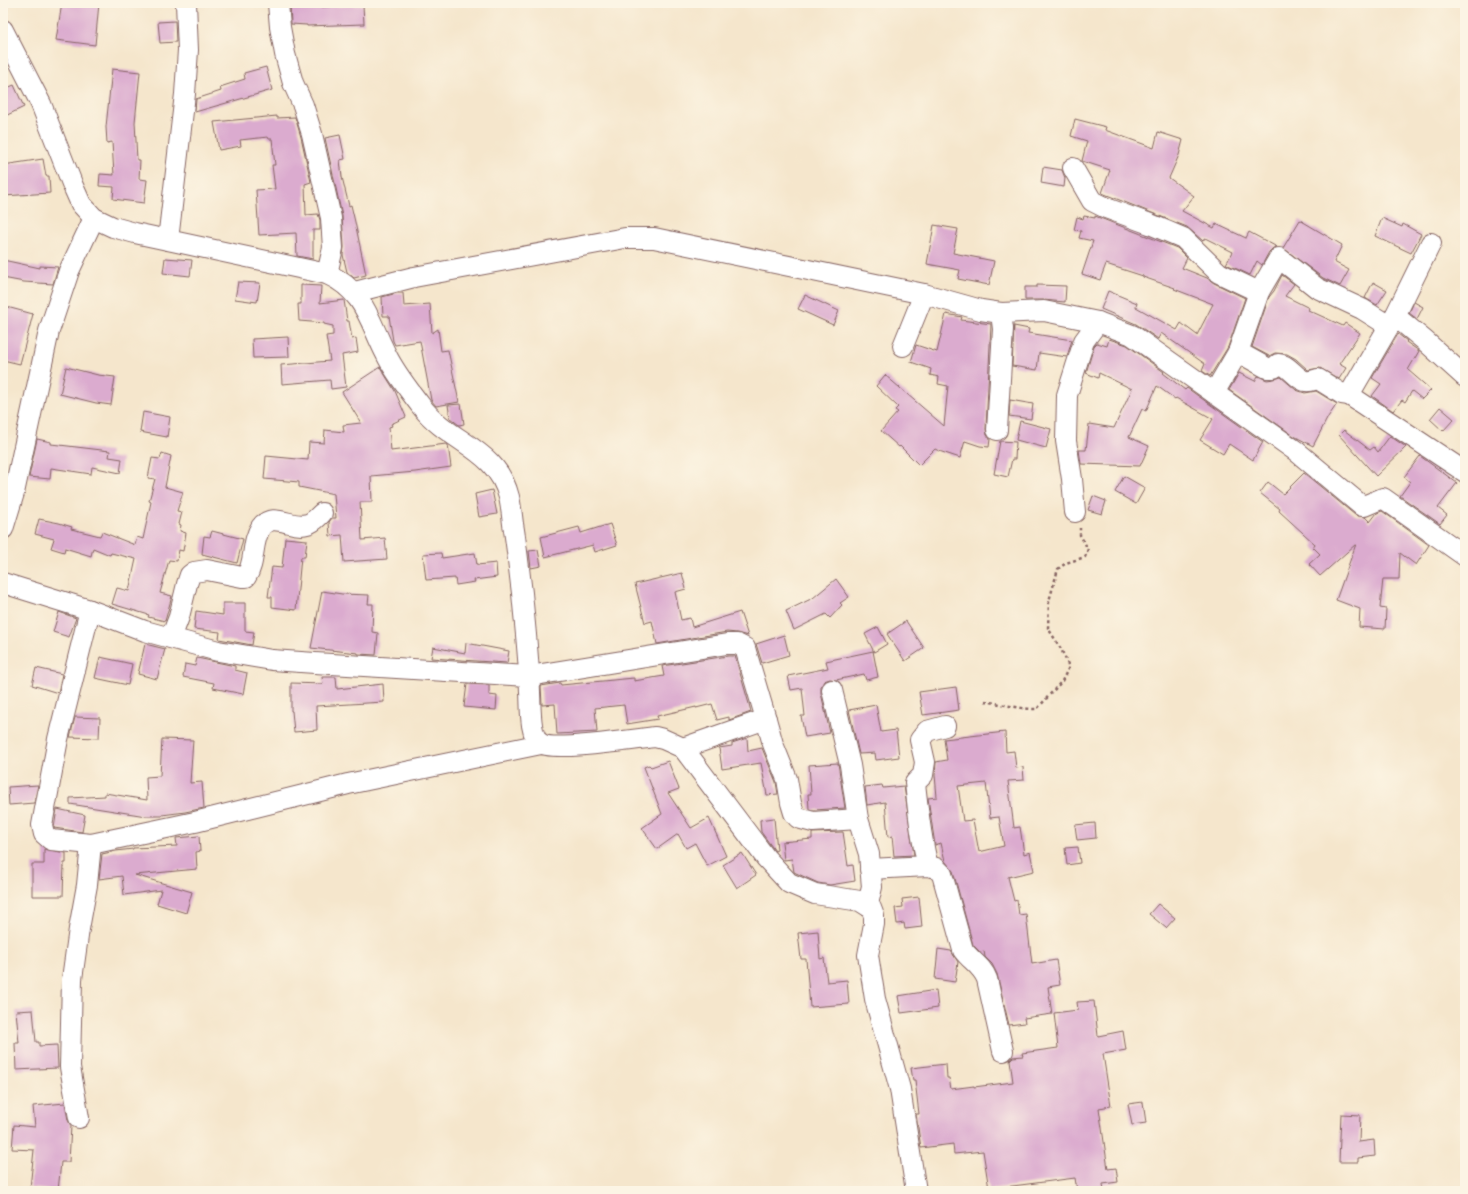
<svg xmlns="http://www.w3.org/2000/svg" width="1468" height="1194" font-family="Dekko,sans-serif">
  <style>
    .building { fill: #dbabcf; fill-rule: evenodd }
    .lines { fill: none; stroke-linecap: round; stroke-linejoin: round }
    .street-casing { stroke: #866563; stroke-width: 22 }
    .path { stroke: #866563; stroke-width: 2.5; stroke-dasharray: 3 3; stroke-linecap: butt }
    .street { stroke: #fff; stroke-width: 20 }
  </style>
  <rect width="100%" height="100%" fill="#fcf5e5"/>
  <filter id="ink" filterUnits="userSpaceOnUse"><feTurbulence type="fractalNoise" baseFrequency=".025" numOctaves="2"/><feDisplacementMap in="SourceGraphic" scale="8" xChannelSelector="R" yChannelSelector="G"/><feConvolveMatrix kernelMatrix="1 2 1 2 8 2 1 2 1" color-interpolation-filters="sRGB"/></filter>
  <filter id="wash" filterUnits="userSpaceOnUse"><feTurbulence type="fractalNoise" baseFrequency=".012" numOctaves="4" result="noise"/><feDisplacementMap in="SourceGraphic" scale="16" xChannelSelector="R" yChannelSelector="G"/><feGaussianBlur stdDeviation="0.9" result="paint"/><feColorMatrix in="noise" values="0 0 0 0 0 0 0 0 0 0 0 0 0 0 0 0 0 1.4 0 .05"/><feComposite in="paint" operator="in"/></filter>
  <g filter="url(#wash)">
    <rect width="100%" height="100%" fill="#f5e6cc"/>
    <g id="blocks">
      <g class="building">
        <polygon points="62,3 99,3 95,45 56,40"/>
        <polygon points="290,3 301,3 301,8 363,5 364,24 307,26 307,25 291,24"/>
        <polygon points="175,21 176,42 160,43 158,22"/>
        <polygon points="266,67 272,90 195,112 196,99 221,91 220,87 245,79 244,73"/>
        <polygon points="112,69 140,72 135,122 137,160 140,160 139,179 147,180 144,203 113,199 114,187 99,186 100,174 114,175 112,142 107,143 106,127"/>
        <polygon points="14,85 24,107 3,117 3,90"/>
        <polygon points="277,116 277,118 295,117 301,137 311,182 305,184 306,215 318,214 320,220 320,230 313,230 313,259 297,256 296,233 259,235 256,190 275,189 272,165 275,165 272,139 269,139 268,137 240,140 241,146 219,150 214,122"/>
        <polygon points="1075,119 1106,127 1105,130 1154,148 1158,132 1183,140 1179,155 1169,178 1194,196 1182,211 1214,228 1216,224 1246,238 1249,232 1277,247 1273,248 1269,252 1262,265 1257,261 1250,275 1226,264 1233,252 1205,238 1203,241 1187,227 1102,193 1110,170 1082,161 1087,141 1071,136"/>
        <polygon points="340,135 345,159 340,160 342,177 349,206 351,205 355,222 366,275 354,278 347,272 343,255 344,247 342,216 325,138"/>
        <polygon points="43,159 46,176 49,176 50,193 3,196 3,165"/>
        <polygon points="1043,167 1062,170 1065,178 1064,187 1041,183"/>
        <polygon points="1084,216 1095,218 1095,216 1177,248 1187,258 1182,268 1207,278 1214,283 1245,298 1228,347 1210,376 1202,371 1205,364 1161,333 1158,339 1136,324 1101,309 1108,291 1137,303 1136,307 1177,330 1181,323 1197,335 1213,304 1174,289 1175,288 1143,277 1143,276 1106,264 1100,280 1082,274 1093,241 1079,238 1081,231 1074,230 1077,217 1083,219"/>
        <polygon points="1382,218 1402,227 1403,224 1421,234 1411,253 1375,236"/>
        <polygon points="1300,220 1342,245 1334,262 1349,270 1340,286 1323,278 1283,248"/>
        <polygon points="934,225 958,229 953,253 994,261 989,285 958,279 960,270 927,264"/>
        <polygon points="165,258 192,260 190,276 163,273"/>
        <polygon points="3,260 40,268 40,266 58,267 53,284 24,282 3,278"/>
        <polygon points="1282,275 1294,284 1285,296 1309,308 1308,310 1343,326 1345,323 1360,333 1339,364 1346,368 1339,379 1320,368 1308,370 1296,359 1287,354 1275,353 1269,356 1252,347 1269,297 1274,291"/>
        <polygon points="238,282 260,283 257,302 235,299"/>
        <polygon points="1373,282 1387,290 1377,305 1365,298"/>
        <polygon points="301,285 321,286 320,303 344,300 347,321 349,321 352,339 356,338 358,352 342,355 346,387 331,389 330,380 282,384 281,365 330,361 326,336 333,335 333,326 324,324 324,323 299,321 298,304 301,304"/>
        <polygon points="1037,285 1066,286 1065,302 1043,300 1025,300 1025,287 1037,287"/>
        <polygon points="397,293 403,293 404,306 430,304 432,333 438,329 441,351 448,350 459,402 436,406 431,400 420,341 395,345 393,341 389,316 383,316 382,297"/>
        <polygon points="805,295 839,311 833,325 798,309"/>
        <polygon points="1414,302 1423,307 1417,319 1409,313"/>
        <polygon points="3,306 33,314 20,364 3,360"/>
        <polygon points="946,314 962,317 961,320 991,324 986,429 987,435 990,439 989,447 980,446 965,441 960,458 939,451 935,449 919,465 900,446 899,447 881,431 898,412 895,410 898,407 876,386 885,375 944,426 948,386 938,384 939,377 930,375 931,369 911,362 916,345 937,352"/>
        <polygon points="1014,326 1029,329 1028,333 1072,340 1067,357 1039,353 1037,370 1012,366"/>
        <polygon points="1398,334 1407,341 1406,342 1419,351 1408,370 1431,390 1422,399 1412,391 1405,402 1402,400 1393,411 1372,396 1381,384 1372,378"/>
        <polygon points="288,337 289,357 253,358 252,339"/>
        <polygon points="1109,339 1127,345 1164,372 1163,373 1185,390 1187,388 1263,442 1253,460 1229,444 1223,454 1200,440 1213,419 1176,398 1175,399 1157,386 1146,411 1142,409 1129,437 1149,446 1140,466 1081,464 1079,450 1086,450 1089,424 1114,428 1132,389 1099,373 1098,378 1086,373 1094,346 1097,343 1107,346"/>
        <polygon points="66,367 98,375 115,377 111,405 96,403 60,394"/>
        <polygon points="380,367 395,391 406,417 391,424 392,426 389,427 391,451 446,444 448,445 451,467 415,472 371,476 372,502 360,502 362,540 385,538 387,559 344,562 342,535 330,536 329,522 332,518 336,518 334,494 299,487 299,482 264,479 266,456 308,460 309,442 324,443 325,430 344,432 343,425 361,423 342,392"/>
        <polygon points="1239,373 1255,381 1258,376 1267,380 1274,379 1281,377 1296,390 1305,393 1316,391 1337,404 1328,417 1313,446 1294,436 1229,390"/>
        <polygon points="1010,400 1033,404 1031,419 1009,416"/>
        <polygon points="461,404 464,424 459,425 450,418 448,405"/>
        <polygon points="1440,407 1454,419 1443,431 1430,419"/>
        <polygon points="143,412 170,417 167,437 140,432"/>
        <polygon points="1020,421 1051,429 1046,448 1016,440"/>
        <polygon points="1344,430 1370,450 1374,447 1378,452 1390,436 1406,447 1376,476 1339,435"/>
        <polygon points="37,439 51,442 51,444 110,451 109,457 122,459 120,473 92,467 91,474 51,468 50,479 29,477"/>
        <polygon points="1000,441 1016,442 1015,459 1012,459 1008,477 994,474"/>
        <polygon points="162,453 171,456 165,487 183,492 177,511 182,512 179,524 181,525 180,531 186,533 183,551 179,550 177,561 169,560 160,593 172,596 165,621 148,617 149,615 112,604 117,588 129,591 136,559 111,553 110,555 93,548 91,556 65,548 64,552 51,548 54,539 35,534 39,519 59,523 72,527 71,529 100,536 102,532 135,545 137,537 143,539 151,502 149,501 155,479 148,478 152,458 160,459"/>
        <polygon points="1420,456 1457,483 1438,508 1447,515 1440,524 1400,496 1410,482 1404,477"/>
        <polygon points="1304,473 1355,515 1365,517 1370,522 1377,513 1382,511 1429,545 1416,565 1400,553 1399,579 1383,579 1380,608 1386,609 1385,629 1359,627 1360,609 1336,600 1356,544 1320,576 1309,564 1320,554 1313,547 1315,544 1279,511 1280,509 1260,493 1268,482 1283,494"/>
        <polygon points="1124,476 1145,488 1136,504 1115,492"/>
        <polygon points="492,490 497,514 479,517 475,494"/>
        <polygon points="1093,496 1106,501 1102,514 1088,510"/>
        <polygon points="610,524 617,545 595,552 593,545 545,557 541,537 579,527 581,533"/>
        <polygon points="212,531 243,539 237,563 202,554 204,536 210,537"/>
        <polygon points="285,538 307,540 305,557 301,557 296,610 272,607 272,597 268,597 272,567 282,568"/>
        <polygon points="538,550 541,566 531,568 529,551"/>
        <polygon points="441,553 442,558 475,553 477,565 496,563 497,577 474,580 475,582 456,585 455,578 426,580 423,554"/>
        <polygon points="682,573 686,589 675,592 681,620 690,618 692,627 740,612 748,636 737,633 727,632 657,644 652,621 645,623 635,584"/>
        <polygon points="836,579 849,597 840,603 842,605 830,618 826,614 794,630 786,611 813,598"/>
        <polygon points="322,591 342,594 369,595 368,604 373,604 372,632 378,633 376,655 358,654 358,653 311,648"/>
        <polygon points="223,603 245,603 245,631 254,632 252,645 219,639 220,632 194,629 196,611 223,615"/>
        <polygon points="59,612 76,618 69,637 53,632"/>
        <polygon points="906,621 924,648 905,661 887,634"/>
        <polygon points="878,627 887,644 874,652 865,634"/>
        <polygon points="784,635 789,655 762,663 756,644"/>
        <polygon points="466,643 509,651 507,663 431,658 433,647 465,653"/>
        <polygon points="145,644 165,649 157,679 138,674"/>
        <polygon points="873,651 878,677 866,680 864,674 836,680 830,679 824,681 821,686 821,693 830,733 805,737 801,716 805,716 802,688 791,690 788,676 828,668 826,661"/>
        <polygon points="728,656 735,656 749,704 751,712 729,720 729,717 717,720 712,704 696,708 696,707 657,716 658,719 627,724 624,705 595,708 597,732 557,734 555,704 542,705 541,686 560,683 561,685 634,678 634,681 664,676 662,666"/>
        <polygon points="100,657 132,664 128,685 95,678"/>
        <polygon points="197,658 235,666 235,670 247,673 243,694 213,688 214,683 183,677 185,664 195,666"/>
        <polygon points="36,668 62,674 58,693 32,685"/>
        <polygon points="322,677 336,677 337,689 383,684 384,702 316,706 317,730 294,732 292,711 291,711 291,683 323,684"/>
        <polygon points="467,684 489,685 489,695 497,696 496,710 464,707"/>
        <polygon points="956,687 959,710 923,715 919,692"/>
        <polygon points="876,705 881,732 896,730 899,757 876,760 875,753 859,754 849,710"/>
        <polygon points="75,717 100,718 99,738 70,737"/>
        <path d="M1005 732 1006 752 1014 751 1016 768 1023 767 1024 780 1008 781 1014 828 1020 827 1024 854 1030 852 1034 871 1008 877 1014 901 1017 900 1019 915 1026 914 1032 964 1056 960 1060 985 1048 987 1052 1014 1024 1018 1025 1023 1009 1025 997 974 992 964 985 957 984 951 980 952 973 945 953 871 945 861 941 843 935 845 928 798 937 797 935 775 936 762 947 760 944 739ZM986 783 990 818 999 817 1004 846 979 852 973 820 963 821 958 786Z"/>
        <polygon points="747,738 748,751 762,748 776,782 778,794 767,795 761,763 722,769 719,748 732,746 732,743"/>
        <polygon points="162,739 193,740 190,783 202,782 204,808 185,812 162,815 162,816 146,816 70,804 70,798 105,796 105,793 147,800 146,777 160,776"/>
        <polygon points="668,761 679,789 668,793 691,828 709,818 726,856 707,866 695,843 686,848 678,834 657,849 642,828 662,814 644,767 649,765 651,767"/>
        <polygon points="838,763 845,808 814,810 809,809 808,794 811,794 809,765"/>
        <polygon points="38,785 34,803 9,805 8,787"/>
        <polygon points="882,785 883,788 904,786 914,855 894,856 892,836 888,837 885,802 867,805 865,787"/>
        <polygon points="57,809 85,815 82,832 54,828"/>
        <polygon points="774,818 777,850 775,851 761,832 760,820"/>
        <polygon points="1095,823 1096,838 1077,840 1075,825"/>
        <polygon points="843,832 848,866 853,865 855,881 830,885 818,883 796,873 794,872 792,859 784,860 782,842 812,839 812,833"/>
        <polygon points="199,836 200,851 196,852 197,869 135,875 192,892 186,913 157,904 161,890 124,895 122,876 99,879 102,854 116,851 133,849 133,848 177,846 176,838"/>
        <polygon points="1078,847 1080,863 1067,865 1065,848"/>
        <polygon points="44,849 66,853 66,863 64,863 63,896 32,896 32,864 44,864"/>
        <polygon points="742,853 756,875 737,888 723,865"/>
        <polygon points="919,897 922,927 905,929 904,923 897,924 895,908 903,907 902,899"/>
        <polygon points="1158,904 1175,918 1166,928 1149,914"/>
        <polygon points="818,931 820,959 824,958 827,982 847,980 849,1004 810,1007 806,959 801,959 798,933"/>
        <polygon points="938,949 951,951 958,962 955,982 935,979"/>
        <polygon points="936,990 938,1008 901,1013 898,996"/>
        <polygon points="1094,1001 1098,1036 1123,1031 1126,1050 1103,1054 1111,1106 1099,1108 1108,1169 1116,1168 1118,1182 1103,1184 1104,1191 1077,1191 1075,1178 989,1189 983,1151 954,1154 953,1144 921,1148 916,1114 919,1114 915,1080 913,1080 911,1068 946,1064 947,1078 949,1078 951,1089 974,1086 974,1087 1013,1082 1010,1060 1013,1057 1023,1056 1022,1053 1058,1048 1054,1013 1078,1010 1077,1002"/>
        <polygon points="33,1010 36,1042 39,1042 39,1046 57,1045 58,1068 16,1070 15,1043 19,1043 16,1011"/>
        <polygon points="1143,1102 1146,1123 1132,1125 1128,1104"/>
        <polygon points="65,1103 68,1120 71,1126 69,1162 61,1162 58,1191 30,1188 34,1150 12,1149 14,1125 35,1127 33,1106"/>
        <polygon points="1341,1114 1360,1115 1359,1142 1374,1140 1375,1156 1358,1158 1358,1162 1339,1162"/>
      </g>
    </g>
  </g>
  <g filter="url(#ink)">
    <use href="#blocks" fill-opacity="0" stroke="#866563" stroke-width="1"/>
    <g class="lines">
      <g class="street-casing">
        <g id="street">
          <polyline points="278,3 280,27 285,54 293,83 303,105 312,134 331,218 333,248 327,274"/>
          <path d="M3 30 41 104 73 186 81 204 94 218 113 227 135 233 327 274C365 291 369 321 386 354 395 373 409 390 421 406 449 443 497 448 509 497 511 506 512 515 513 524 517 547 519 570 522 593 525 626 529 659 530 692 531 705 529 735 540 743 552 752 636 739 655 737L663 739 683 748 766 858 789 883 815 894 860 901 871 908 874 916V924L868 955 875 999 900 1089 916 1191"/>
          <polyline points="1073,168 1092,201 1106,208 1150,224 1183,238 1219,273 1259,292"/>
          <polyline points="168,240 185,94 188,50 186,3"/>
          <polyline points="355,292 414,277 625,238 654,238 924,294 981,310 1001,313 1044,311 1098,322 1132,335 1296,451 1362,506 1364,506 1383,498 1465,556"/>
          <polyline points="1395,316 1424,340 1465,377"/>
          <polyline points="903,346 924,294"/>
          <path d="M1238 352 1267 368H1274L1278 364C1290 365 1294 377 1305 381 1310 382 1314 380 1318 379L1342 394 1349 395 1465 472"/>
          <polyline points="1214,393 1238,352 1259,292 1279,258 1317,288 1362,309 1389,326"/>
          <polyline points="1349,395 1395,316 1431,243"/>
          <polyline points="997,430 1003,329 1001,313"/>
          <polyline points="1075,512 1072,479 1066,441 1067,395 1084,341 1098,322"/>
          <polyline points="3,529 14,493 49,331 69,271 94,218"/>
          <polyline points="3,583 90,610 145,631 218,651 272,660 315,663 529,676 727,644 737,644 745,648 766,719"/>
          <polyline points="90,610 58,739 42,825 44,834 51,840 91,844 195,822 348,784 541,744"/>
          <path d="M171 638 179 617 187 584 190 575 194 572 207 570 242 577H246C256 562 251 542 261 527 273 511 292 529 307 524 313 523 318 517 322 513"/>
          <polyline points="832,690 850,765 858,819 869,854 872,887 868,904"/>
          <polyline points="683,748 766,719 773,744 787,779 791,803 794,813 798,818 813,822 858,819"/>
          <path d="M928 866C921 839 918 811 915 783L923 775 925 762 920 740 927 731 945 726"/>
          <path d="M870 869 928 866 936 868 942 874 963 950C971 961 982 966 987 979L1003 1051"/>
          <polyline points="79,1118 70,1067 72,979 79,929 87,885 91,844"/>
        </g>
      </g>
      <path class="path" d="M985 701C1002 704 1019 709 1037 709L1062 681 1069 667 1061 649 1048 628 1049 601 1058 569 1066 563 1085 557 1088 549 1080 535V528"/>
      <use href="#street" class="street"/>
    </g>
  </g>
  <rect width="1468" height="1194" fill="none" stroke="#fcf5e5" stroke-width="16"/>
</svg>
